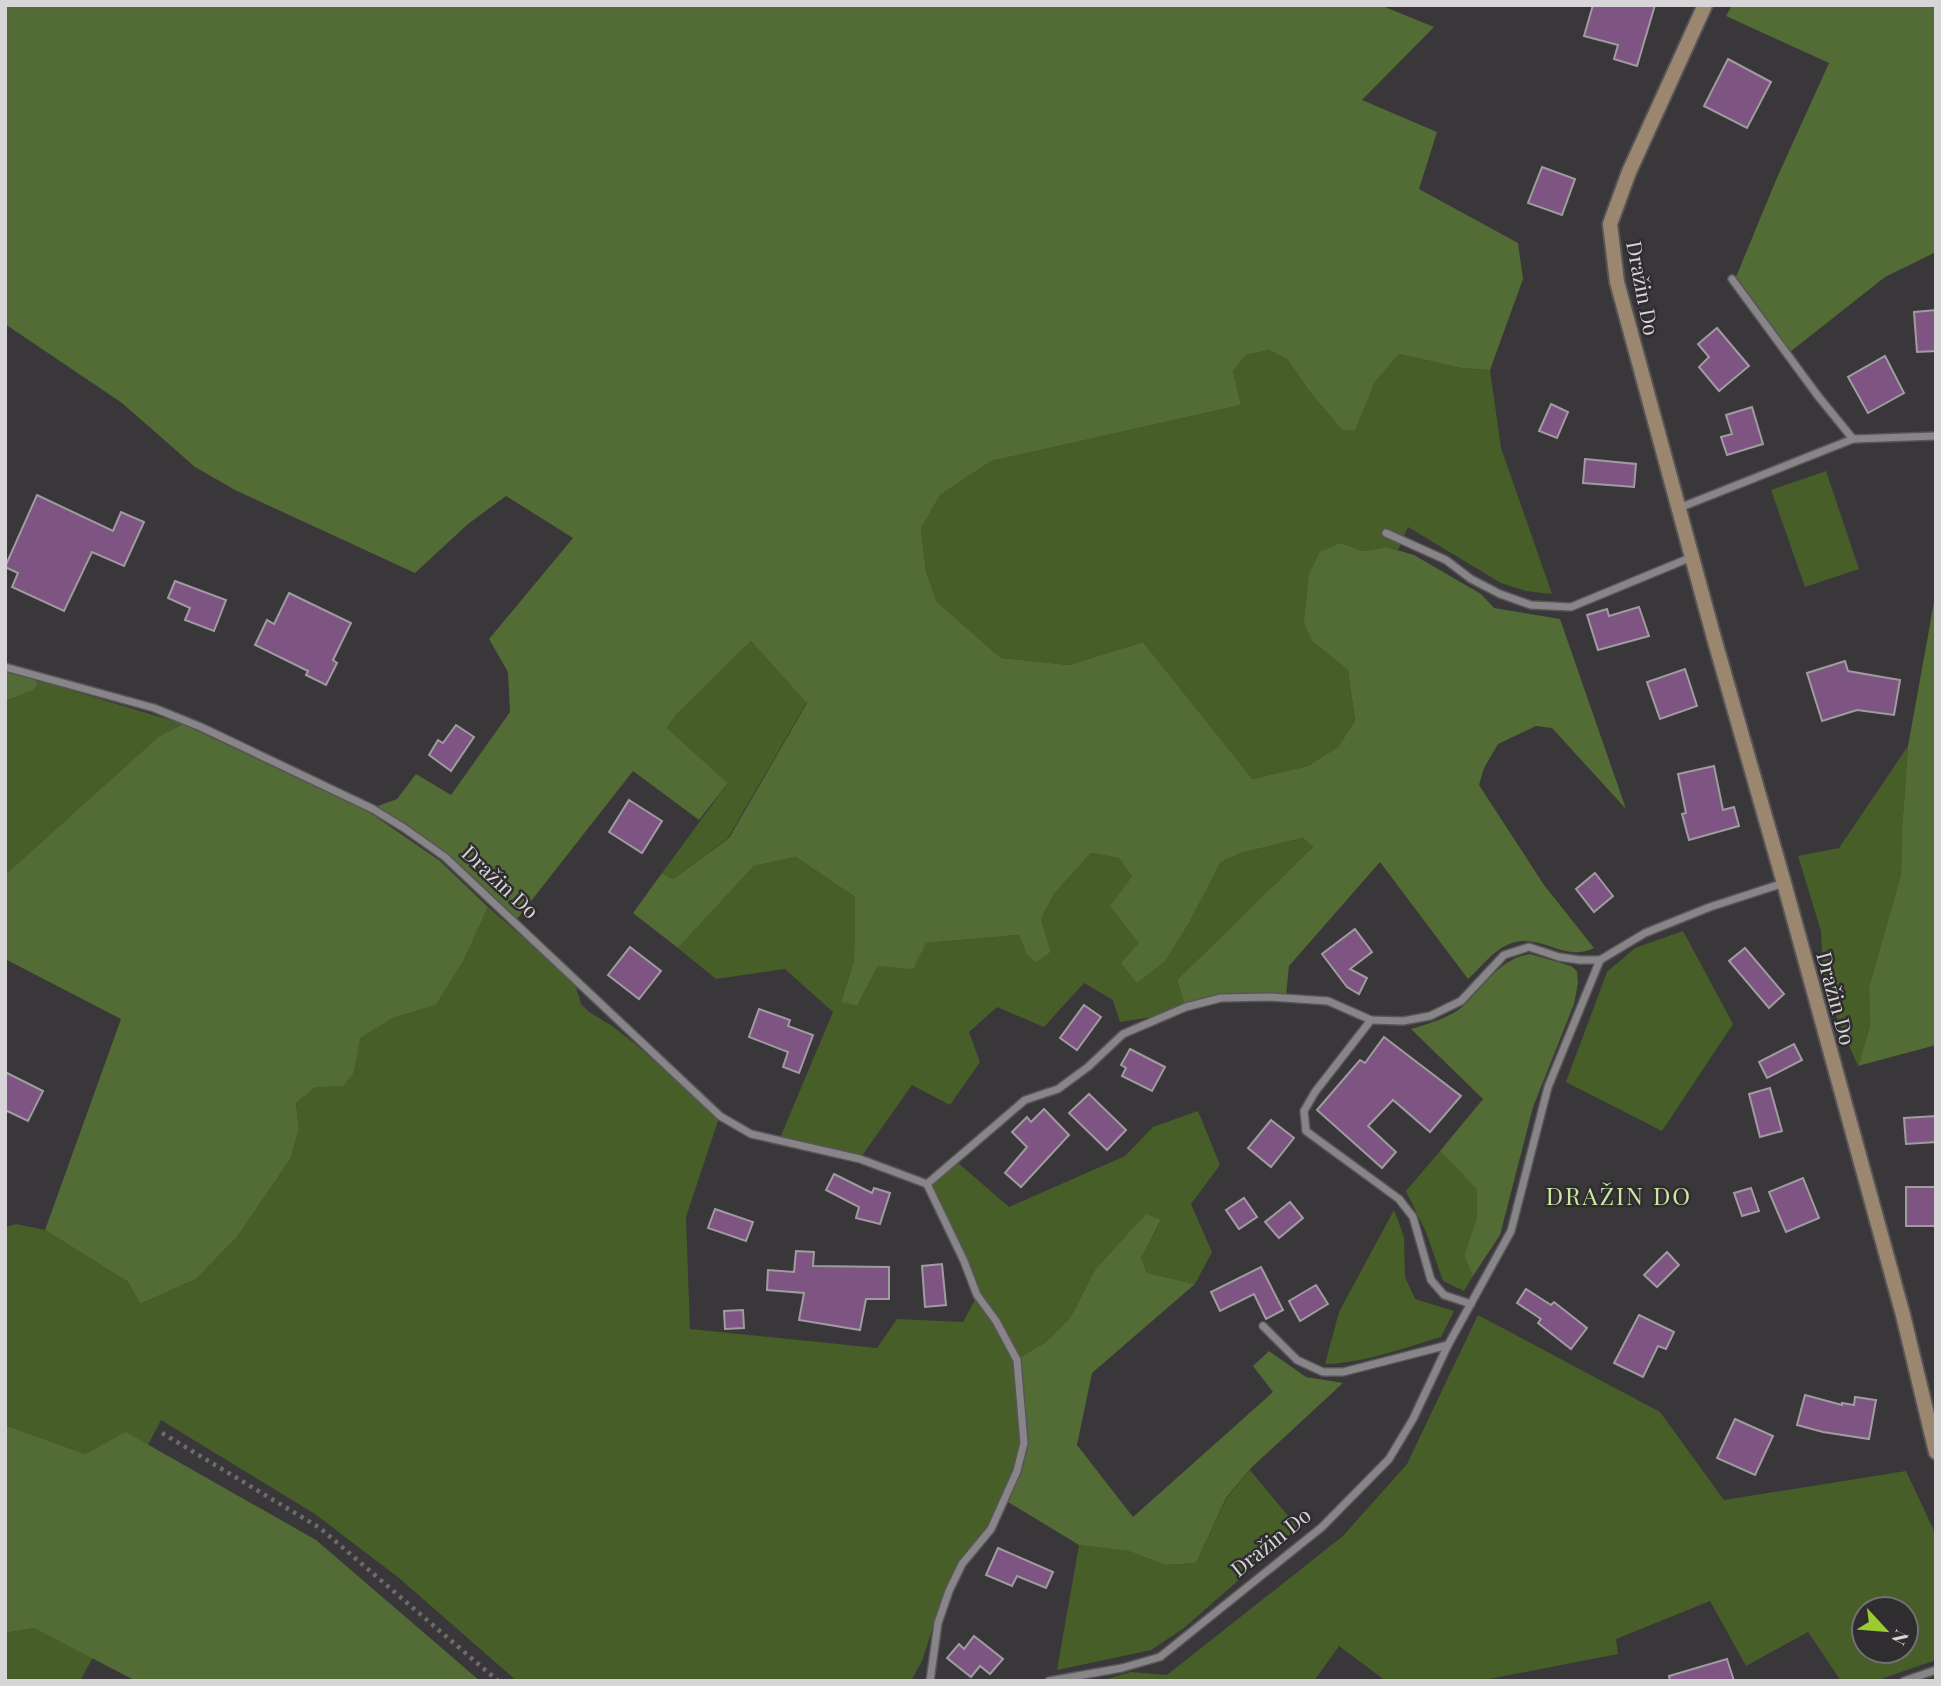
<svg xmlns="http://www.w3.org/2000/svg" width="1941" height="1686" font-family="'Playfair Display',serif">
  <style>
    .green { fill: #475e29; fill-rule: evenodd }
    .forest { fill: #536b34 }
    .building { fill: #7e5582; stroke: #9f9c9f; stroke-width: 2 }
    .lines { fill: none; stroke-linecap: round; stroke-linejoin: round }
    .street-casing { stroke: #585558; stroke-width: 10 }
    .secondary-casing { stroke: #585558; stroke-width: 18 }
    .path { stroke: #6d6b6e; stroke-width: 4.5; stroke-dasharray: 3.5 5; stroke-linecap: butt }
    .street { stroke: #888589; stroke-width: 7 }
    .secondary { stroke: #9b8670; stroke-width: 14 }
    .labels { text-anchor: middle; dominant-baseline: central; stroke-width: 5; stroke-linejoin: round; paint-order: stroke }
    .street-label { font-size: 21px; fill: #d7d5d7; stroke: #2f2d2f }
    .quarter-label { font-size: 24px; letter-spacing: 2px; fill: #cde9a0; stroke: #2f2d2f }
  </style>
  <rect width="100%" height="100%" fill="#39373a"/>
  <g class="green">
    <polygon points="1269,350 1288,360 1309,391 1342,430 1355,431 1375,382 1399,354 1461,368 1490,370 1501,448 1552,594 1526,591 1501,583 1408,527 1398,550 1387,547 1363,551 1341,543 1313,642 1348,670 1355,721 1338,747 1308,766 1251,779 1143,642 1069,665 1001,658 937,602 926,572 921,529 940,495 991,461 1241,405 1233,371 1246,355"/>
    <polygon points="1826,471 1859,569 1805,587 1771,490"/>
    <polygon points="751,641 807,702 728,838 673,879 662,873 728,783 667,728 678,713"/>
    <polygon points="34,679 183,724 158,737 5,875 5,701 33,690 38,684"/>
    <polygon points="1908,746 1902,829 1901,874 1869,987 1870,1026 1858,1066 1824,988 1821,931 1798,856 1839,848"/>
    <polygon points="1303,838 1313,847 1177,980 1185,1005 1158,1016 1120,1022 1113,1000 1084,983 1044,1027 997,1007 969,1032 980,1062 950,1105 912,1085 861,1157 780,1138 833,1012 785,969 716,979 678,948 754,866 796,857 855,897 854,961 841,1002 857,1006 878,966 926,943 1019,935 1027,955 1036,961 1051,952 1041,919 1054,894 1091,853 1119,858 1132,877 1190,921 1221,862 1240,853"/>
    <polygon points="488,907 562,971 576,987 581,1004 589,1012 612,1026 634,1043 719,1118 686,1217 690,1329 877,1348 897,1319 963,1322 976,1298 994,1322 1015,1361 1020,1443 1014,1470 987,1527 958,1561 945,1590 922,1661 911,1681 517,1681 399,1578 315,1514 161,1420 148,1445 126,1433 85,1454 5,1425 5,1227 16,1224 45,1230 128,1282 140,1304 196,1279 237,1237 291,1158 299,1128 296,1103 316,1087 354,1072 359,1038 393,1018 436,1005 464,960"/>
    <polygon points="1683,931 1733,1024 1662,1131 1566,1082 1607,972 1635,948"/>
    <polygon points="1198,1111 1220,1165 1191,1204 1212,1252 1195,1284 1147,1273 1141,1258 1161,1221 1095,1270 1070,1318 1046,1342 1019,1358 979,1295 930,1185 957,1162 1009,1207 1125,1156 1153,1127"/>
    <polygon points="1440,1151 1477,1188 1477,1217 1464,1256 1473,1276 1464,1291 1443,1281 1426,1232 1406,1191"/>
    <path d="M1394 1210 1404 1237 1405 1277 1415 1299 1454 1311 1441 1337C1403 1348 1365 1363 1325 1364L1339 1312Z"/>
    <path d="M1478 1315 1660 1412 1724 1500 1906 1471 1936 1535V1660L1875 1681H1841L1808 1632 1746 1666 1710 1601 1616 1639 1618 1654 1479 1681H1386L1339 1646 1314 1681H1100L1131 1672 1167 1675 1343 1536 1407 1464ZM1864 1609H1906V1651H1864Z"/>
    <polygon points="1250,1470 1298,1528 1184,1628 1151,1650 1057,1670 1079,1545 1128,1551 1166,1565 1196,1563 1226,1499"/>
    <polygon points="34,1628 93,1657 80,1681 5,1681 5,1633"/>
  </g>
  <g class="forest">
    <path d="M5 5H1380L1434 27 1362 100 1437 132 1419 189 1518 243 1523 279 1490 370 1461 368 1399 354 1375 382 1355 431 1342 430 1309 391 1288 360 1269 350 1246 355 1233 371 1241 405 991 461 940 495 921 529 926 572 937 602 1001 658 1069 665 1143 642 1252 779 1308 766 1338 747 1355 721 1348 670 1313 642 1304 623 1309 574 1320 552 1341 543 1363 551 1387 547 1414 555 1481 594 1494 608 1560 619 1626 809 1552 728 1536 726 1498 744 1484 768 1479 785 1544 885 1594 948C1560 965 1537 925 1500 949 1488 957 1478 970 1468 979L1380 862 1289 966 1286 996 1270 995 1185 1005 1177 980 1313 847 1303 838 1240 853 1221 862 1190 921 1164 962 1137 983 1121 963 1139 943 1110 906 1132 877 1119 858 1091 853 1054 894 1041 919 1051 952 1036 962 1027 955 1019 935 926 943 913 969 878 966 857 1006 841 1002 854 961 855 897 796 857 754 866 678 948 633 913 662 873 673 879 729 838 807 703 751 641 678 713 667 728 728 783 699 820 633 771 517 919C472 877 430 836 375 807L397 799 416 774 451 795 510 712 508 672 489 639 573 538 506 496 468 524 415 573 235 490 195 467 122 403 5 324Z"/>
    <polygon points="1732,5 1936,5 1936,252 1885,277 1790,352 1736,277 1776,180 1829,63 1726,16"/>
    <polygon points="1936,591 1936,1045 1858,1066 1870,1026 1869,987 1901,874 1902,829 1908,746"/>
    <polygon points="5,672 34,679 38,684 33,690 5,701"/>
    <polygon points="183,724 369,812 440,861 488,907 464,960 436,1005 393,1018 360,1038 354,1072 343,1086 316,1087 296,1103 299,1128 291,1158 237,1237 196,1279 140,1304 128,1282 45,1230 121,1019 5,959 5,875 158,737"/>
    <path d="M1530 954 1571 966 1577 971 1578 983 1574 1004 1533 1107 1500 1235 1473 1276 1464 1256 1477 1217V1189L1440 1151 1483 1099 1411 1029C1428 1024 1449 1018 1462 1007 1484 987 1498 959 1530 954Z"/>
    <polygon points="1146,1214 1161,1220 1141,1258 1147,1273 1195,1284 1092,1373 1077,1445 1133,1517 1273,1392 1253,1366 1269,1351 1306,1377 1343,1383 1252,1467 1226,1498 1196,1563 1166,1565 1128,1551 1079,1545 1008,1502 1020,1472 1026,1444 1019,1358 1046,1342 1070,1318 1095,1270"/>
    <polygon points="5,1425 85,1454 126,1432 316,1540 480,1681 136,1681 34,1628 5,1633"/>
  </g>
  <g class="building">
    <polygon points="1593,5 1655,5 1637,66 1614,59 1618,45 1584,36"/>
    <polygon points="1728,59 1771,82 1747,128 1704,106"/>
    <polygon points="1542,167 1575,179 1562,215 1528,203"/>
    <polygon points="1936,310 1936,351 1917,352 1914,312"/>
    <polygon points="1717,328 1749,366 1719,391 1699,367 1709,357 1698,344"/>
    <polygon points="1885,356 1904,393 1868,413 1848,377"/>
    <polygon points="1551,404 1568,412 1557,438 1539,431"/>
    <polygon points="1752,407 1763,444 1727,455 1721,437 1732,434 1726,415"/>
    <polygon points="1585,459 1636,464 1634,487 1583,483"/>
    <polygon points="37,495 113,531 121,512 144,522 124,566 92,552 64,611 12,587 18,573 5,567"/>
    <polygon points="175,581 226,600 214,631 185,620 190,608 168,598"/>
    <polygon points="289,593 351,623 333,660 337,663 326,685 306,675 308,671 255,645 267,620 274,624"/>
    <polygon points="1639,607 1649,636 1598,650 1587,615 1607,609 1609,616"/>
    <polygon points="1845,661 1848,671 1900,680 1894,715 1857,710 1822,721 1807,673"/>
    <polygon points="1685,669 1697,706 1660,719 1647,682"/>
    <polygon points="456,725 474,737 451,771 429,755 438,740 443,743"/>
    <polygon points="1714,766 1723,810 1734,807 1739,826 1689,840 1682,814 1686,813 1678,774"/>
    <polygon points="629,800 662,821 642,853 609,832"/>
    <polygon points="1595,873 1613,896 1594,912 1576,889"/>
    <polygon points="1355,929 1372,952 1350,969 1367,978 1359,994 1347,987 1322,954"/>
    <polygon points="630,947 661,971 639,999 608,975"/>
    <polygon points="1745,948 1784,994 1769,1008 1729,961"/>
    <polygon points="1084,1005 1101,1017 1077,1050 1060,1038"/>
    <polygon points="759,1009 790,1020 788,1026 813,1035 799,1073 783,1067 788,1052 749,1037"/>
    <polygon points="1384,1037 1461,1096 1430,1132 1393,1100 1368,1126 1396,1152 1382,1168 1317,1110 1360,1060 1365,1063"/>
    <polygon points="1794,1044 1802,1060 1767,1078 1759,1062"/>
    <polygon points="1130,1049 1165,1067 1152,1091 1122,1076 1126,1068 1121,1065"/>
    <polygon points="5,1072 43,1091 28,1121 5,1110"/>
    <polygon points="1770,1088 1782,1131 1760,1137 1749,1094"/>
    <polygon points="1089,1094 1126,1130 1107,1150 1069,1113"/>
    <polygon points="1044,1109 1069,1135 1021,1187 1005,1173 1027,1147 1012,1132 1027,1117 1031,1122"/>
    <polygon points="1936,1116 1936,1142 1906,1144 1904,1118"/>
    <polygon points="1271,1120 1294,1138 1271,1167 1248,1148"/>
    <polygon points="834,1174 872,1193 874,1188 890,1193 880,1224 856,1218 859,1207 826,1190"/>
    <polygon points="1803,1178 1819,1218 1786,1232 1769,1192"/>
    <rect x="1906" y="1187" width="30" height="39"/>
    <polygon points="1751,1188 1759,1211 1742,1216 1734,1193"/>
    <polygon points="1244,1198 1257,1217 1239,1229 1226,1210"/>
    <polygon points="1290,1202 1303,1218 1279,1238 1265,1222"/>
    <polygon points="715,1209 753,1222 746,1241 708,1228"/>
    <polygon points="796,1251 814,1252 813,1266 889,1267 889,1299 866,1299 860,1330 799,1320 804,1293 767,1290 768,1270 794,1272"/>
    <polygon points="1667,1252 1679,1265 1657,1287 1644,1275"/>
    <polygon points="942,1264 946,1305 925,1307 922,1266"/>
    <polygon points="1261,1267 1283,1310 1266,1319 1254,1294 1220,1311 1211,1292"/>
    <polygon points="1316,1285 1328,1304 1300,1321 1289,1301"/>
    <polygon points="1526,1289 1551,1305 1554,1302 1587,1328 1571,1349 1538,1323 1541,1319 1517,1303"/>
    <polygon points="743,1310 744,1328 725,1329 724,1311"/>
    <polygon points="1639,1315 1674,1332 1666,1349 1658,1346 1643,1377 1614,1363"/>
    <polygon points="1805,1395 1842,1405 1842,1403 1854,1405 1855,1397 1876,1400 1869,1439 1823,1432 1797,1425"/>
    <polygon points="1735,1419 1773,1436 1755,1475 1717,1458"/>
    <polygon points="998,1548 1053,1572 1046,1588 1017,1576 1012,1586 986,1575"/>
    <polygon points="974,1636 1003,1659 990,1674 980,1666 971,1677 947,1658 959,1644 964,1649"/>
    <polygon points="1727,1659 1734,1681 1670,1681 1669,1676"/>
  </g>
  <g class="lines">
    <g class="street-casing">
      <g id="street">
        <polyline points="1732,279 1818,396 1853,439"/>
        <polyline points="1679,508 1853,439 1936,436"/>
        <polyline points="1386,533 1446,560 1471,579 1500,594 1531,605 1571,607 1692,557"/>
        <polyline points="5,667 154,708 201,727 373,809 404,828 445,857 720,1116 751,1134 860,1159 927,1184 1025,1100 1058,1089 1088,1067 1123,1034 1186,1007 1221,998 1270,997 1328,1001 1371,1020 1403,1021 1430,1016 1461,1001 1504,955 1529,947 1559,957 1580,960 1600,960"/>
        <polyline points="1600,960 1645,933 1710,907 1784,883"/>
        <polyline points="1371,1020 1315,1092 1304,1111 1306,1131 1399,1199 1413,1217 1431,1280 1444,1295 1471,1304"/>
        <polyline points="927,1184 964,1261 977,1295 996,1321 1017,1360 1024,1443 1017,1471 991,1529 962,1564 949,1591 938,1623 930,1681"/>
        <polyline points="1263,1326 1297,1360 1323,1372 1343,1372 1448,1345"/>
        <polyline points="1049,1681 1122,1668 1160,1657 1322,1527 1389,1459 1413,1419 1448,1345 1511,1231 1548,1087 1600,960"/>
        <polyline points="1904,1681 1936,1670"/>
      </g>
    </g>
    <g class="secondary-casing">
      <polyline id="secondary" points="1705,5 1629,172 1610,224 1617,282 1714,638 1784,883 1903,1315 1936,1452"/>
    </g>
    <polyline class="path" points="162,1433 320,1528 498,1681"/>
    <use href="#street" class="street"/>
    <use href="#secondary" class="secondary"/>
  </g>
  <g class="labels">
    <g class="street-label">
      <text transform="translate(1644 288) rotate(79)">Dražin Do</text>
      <text transform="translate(501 881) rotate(43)">Dražin Do</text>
      <text transform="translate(1837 998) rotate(75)">Dražin Do</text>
      <text transform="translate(1270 1541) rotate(-39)">Dražin Do</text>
    </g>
    <g class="quarter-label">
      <text x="1619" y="1195">DRAŽIN DO</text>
    </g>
  </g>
  <rect width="1941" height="1686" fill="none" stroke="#d7d5d7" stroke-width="14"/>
  <g transform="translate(1885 1630) rotate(116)"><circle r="33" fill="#2f2d2f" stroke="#727072" stroke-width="2"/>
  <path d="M0-5L12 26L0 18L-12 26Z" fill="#9cca32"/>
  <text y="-10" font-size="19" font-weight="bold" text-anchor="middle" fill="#d7d5d7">N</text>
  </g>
</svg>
